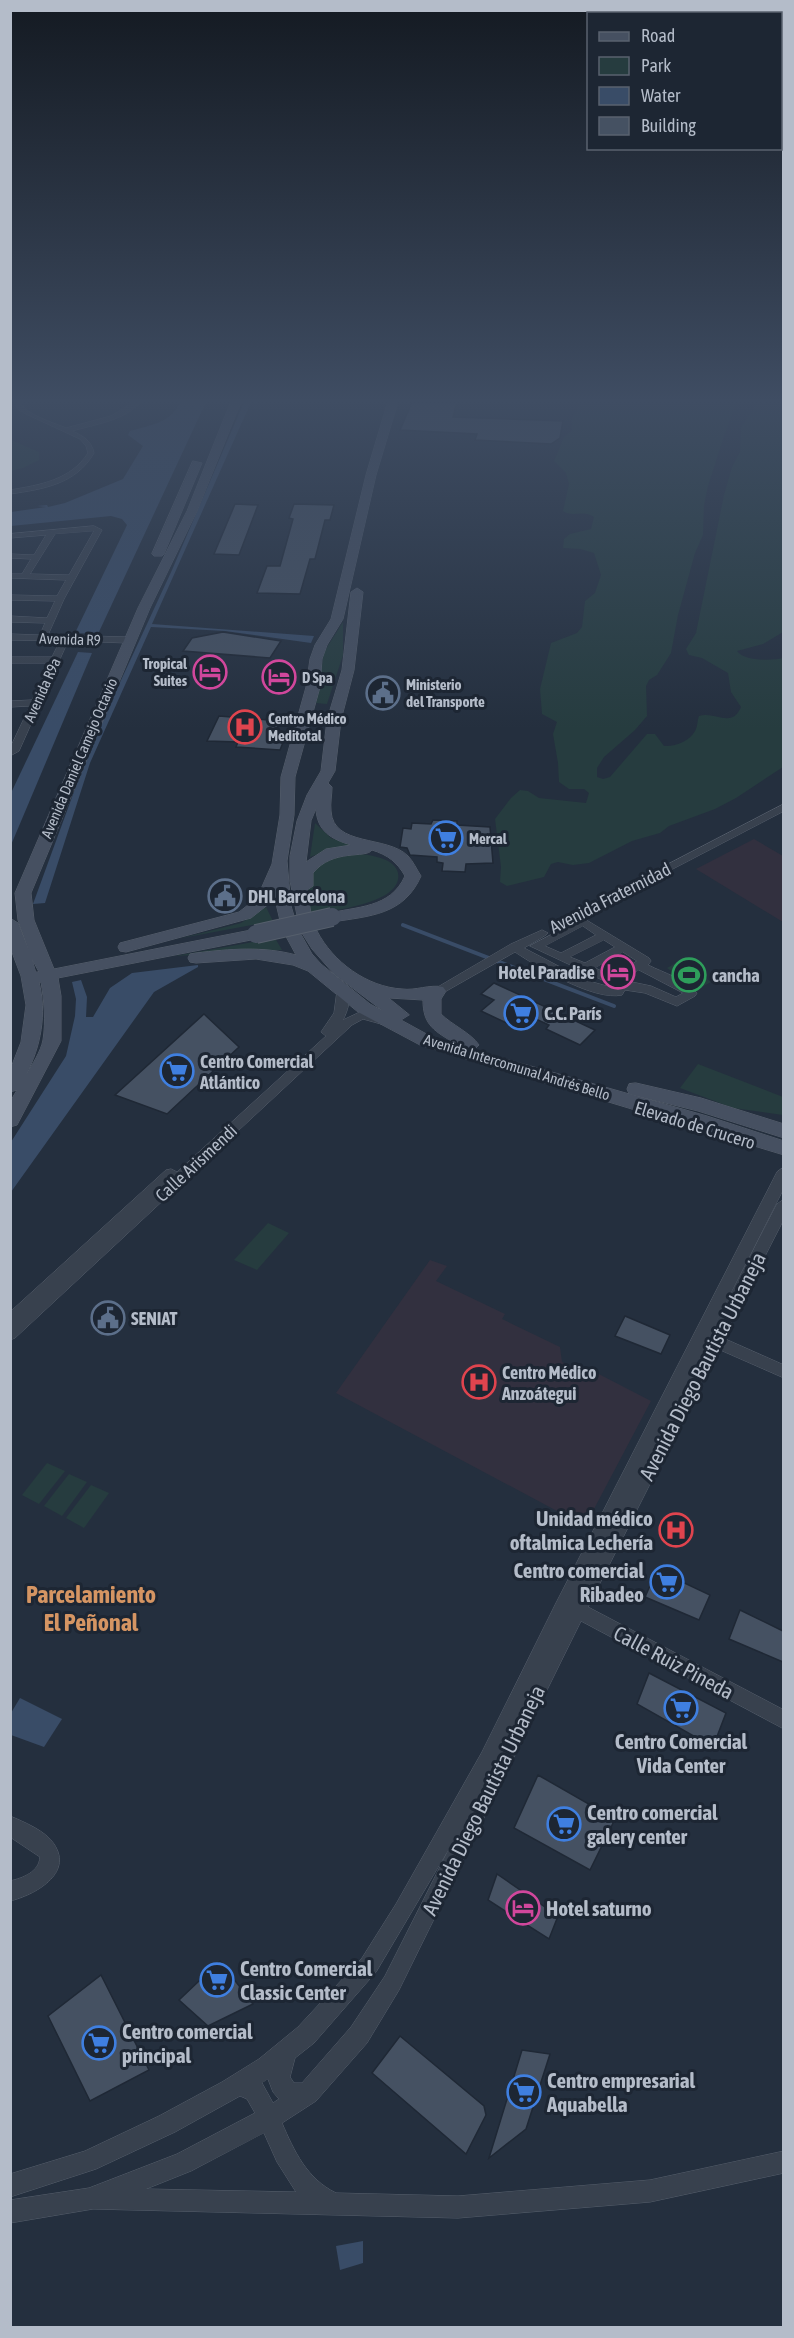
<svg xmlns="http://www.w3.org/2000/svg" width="794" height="2338" font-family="'Asap Condensed',sans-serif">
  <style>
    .medical { fill: #32303f }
    .green { fill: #263c3f }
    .water { fill: #394c67 }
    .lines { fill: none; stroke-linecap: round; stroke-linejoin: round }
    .stream { stroke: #394c67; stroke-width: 4 }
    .building { fill: #455162; stroke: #1f2835; stroke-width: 1.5 }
    .street-casing { stroke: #565f6c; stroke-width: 1 }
    .secondary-casing { stroke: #565f6c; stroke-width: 1 }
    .street { fill: #38414e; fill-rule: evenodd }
    .secondary { fill: #465061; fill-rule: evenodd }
    .secondary-bridge-casing { stroke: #565f6c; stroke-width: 20; stroke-linecap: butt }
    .secondary-bridge { stroke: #465061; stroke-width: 18 }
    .labels { text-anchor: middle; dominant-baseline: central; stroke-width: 6; stroke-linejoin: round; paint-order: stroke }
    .far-street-label { font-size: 15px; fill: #b4bcc9; stroke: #1d2633 }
    .far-poi-label { font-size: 15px; font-weight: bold; fill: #b4bcc9; stroke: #1d2633; text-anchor: start }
    .poi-label { font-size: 18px; font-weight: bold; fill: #b4bcc9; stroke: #1d2633; text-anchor: start }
    .street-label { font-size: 18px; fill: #b4bcc9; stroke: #1d2633 }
    .near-street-label { font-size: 21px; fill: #b4bcc9; stroke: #1d2633 }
    .near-poi-label { font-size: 21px; font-weight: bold; fill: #b4bcc9; stroke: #1d2633; text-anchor: start }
    .near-neighbourhood-label { font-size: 24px; font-weight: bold; fill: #d59563; stroke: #1d2633 }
  </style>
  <rect width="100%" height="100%" fill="#242f3e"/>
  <g class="medical">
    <polygon points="754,839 783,856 783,922 696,869"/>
    <polygon points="430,1260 447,1266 436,1281 505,1314 502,1319 560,1347 562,1362 582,1371 589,1369 651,1401 585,1526 336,1393"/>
  </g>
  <g class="green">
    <path d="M581 402H737L725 433 708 486 704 505 703 535 695 553 678 615 671 653 657 675 649 680 646 686 647 716 635 730 604 757 597 768V777L603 779 610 777 647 734H655L664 746C675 747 690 741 695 731 698 726 697 721 699 716 715 711 732 729 741 707L731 692 728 673 702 658 689 655 686 649 696 633 724 495 732 467 740 452 741 427 753 410 755 402H783V632L763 644 737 651C743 661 772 661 783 658V767L736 798 715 809 669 826 660 833 632 841 589 863 573 865 558 862 551 864 544 877 507 886 500 882 501 867 495 819 511 798 520 790 528 791 539 798 586 803 589 793 584 789H569L559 782 558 763 553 734 557 722 542 714 540 689 551 643 577 633 582 627 585 601 595 593 601 575 594 553 580 549 563 548 564 539 570 534 591 529 594 517C583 509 573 518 563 511L569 484 566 473 554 461 564 437 572 431V418Z"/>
    <polygon points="11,440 39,452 39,460 23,468 11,471"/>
    <polygon points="343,622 343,655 327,704 316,703 324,652"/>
    <polygon points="315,823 331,838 354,846 329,850 310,857"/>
    <path d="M362 854C374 856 395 859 398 873 404 904 329 911 310 914 304 864 315 859 362 854Z"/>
    <polygon points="266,907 273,921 182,938 241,923"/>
    <polygon points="275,938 282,950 175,956"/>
    <polygon points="681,960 711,982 698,989 667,968"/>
    <polygon points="698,1064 783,1097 783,1115 733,1108 680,1088"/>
    <polygon points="268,1223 289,1233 257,1270 234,1260"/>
    <polygon points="47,1463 65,1471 39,1504 22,1495"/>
    <polygon points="69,1474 87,1482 62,1516 44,1506"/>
    <polygon points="91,1485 109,1493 84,1528 66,1518"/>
  </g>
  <g class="water">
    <path d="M180 402H206L98 634 75 633 127 525 122 519 111 516 11 526V512L46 507 37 506 47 505 48 507 65 503 123 479 143 446 128 435 130 431C150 425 172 423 180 402Z"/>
    <polygon points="244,402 251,402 152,624 314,636 311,643 225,631 151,627 90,763 45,903 33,904 91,745 172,570"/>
    <polygon points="78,652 92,653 11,845 11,793"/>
    <polygon points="198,965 198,967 154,992 11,1192 11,1142 66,1056 75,1016 76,999 72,982 81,980 87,997 86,1017 93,1017 110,988 132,973"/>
    <polygon points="20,1698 62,1719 44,1747 11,1735 11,1713"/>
    <polygon points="363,2241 363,2263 340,2270 336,2246"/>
  </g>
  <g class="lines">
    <polyline class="stream" points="403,925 614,1006"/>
  </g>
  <g class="building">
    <polygon points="412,402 457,402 453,417 563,421 560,438 551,444 475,440 477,434 400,430"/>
    <polygon points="235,504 258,505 239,555 214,554"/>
    <polygon points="294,504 334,505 330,520 325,520 315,559 310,559 300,594 257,593 267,566 280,566 293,519 289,518"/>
    <polygon points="223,632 281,641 270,658 183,651 192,638"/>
    <polygon points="219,716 280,721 275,734 286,735 280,750 236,747 238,742 207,741"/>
    <polygon points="433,820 457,821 457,825 490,827 493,863 466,864 465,872 442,871 443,863 437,862 437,857 410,855 407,848 400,847 403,828 411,829 412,823 431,824"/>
    <polygon points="494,983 595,1030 580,1045 546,1029 549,1025 525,1014 513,1026 481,1011 494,1000 481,994"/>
    <polygon points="204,1014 239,1047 167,1114 115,1095"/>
    <polygon points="625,1316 670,1335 661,1354 615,1336"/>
    <polygon points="657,1570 710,1595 699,1620 645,1597"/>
    <polygon points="740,1610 783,1631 783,1662 729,1639"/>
    <polygon points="649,1673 726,1713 713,1747 637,1704"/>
    <polygon points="538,1775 615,1819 590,1870 514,1828"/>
    <polygon points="497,1874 558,1916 549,1939 488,1900"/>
    <polygon points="220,1961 253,2004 208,2026 179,2000"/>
    <polygon points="101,1975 149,2070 90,2101 48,2016"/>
    <polygon points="400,2036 484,2106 486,2115 466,2154 372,2073"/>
    <polygon points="522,2050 550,2054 526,2129 489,2158"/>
  </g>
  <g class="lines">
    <g class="street-casing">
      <g id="street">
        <path d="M14 402H20C28 416 52 422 66 428L111 416 134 402H141C123 421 96 424 72 431 83 436 91 440 94 453 76 484 44 489 10 494V490C40 485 71 480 88 453L86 446 80 439 26 414 19 410Z"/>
        <path d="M94 526 102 530 64 599 48 635 129 637 133 640 129 643 68 641 19 751 10 756V748L30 706 10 707V701L32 700 50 663H10V657H52L60 641 10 640V634L40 635 45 623 10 622V616L47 618 55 601 10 600V595L57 596 66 580 10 578V574H22L31 559 10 558V554L34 555 46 535 10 538V534ZM94 531 69 575 30 574 55 534Z"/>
        <polygon points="784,804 784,811 571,922 563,922 561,920"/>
        <path d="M583 918 649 958 651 961 648 965C664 973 685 979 697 993L695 996 677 1006 645 993 625 990 622 995C594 1001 539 968 515 952L441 994 437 995 431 991 511 944 542 930 548 933 546 935 524 948 585 980 614 988 613 985 530 946ZM583 926 596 935 561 953 545 946ZM604 940 615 947 585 963 570 957ZM623 952 637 961 613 976 595 968ZM639 970 683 993 676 997 651 986 622 980Z"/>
        <path d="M343 987 349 991C350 1002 348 1010 343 1020L362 1011 385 1017 387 1020 385 1023 381 1024 363 1019 352 1025 15 1338 10 1340V1312L166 1170 171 1169 177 1172 326 1036 321 1032 334 1013 337 991Z"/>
        <path d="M784 1167V1188L712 1330 777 1204 784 1199V1219L723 1338 784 1365V1378L718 1349 588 1607 784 1710V1729L581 1621 399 1990 367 2043 316 2101 282 2123C294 2151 307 2179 336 2193L458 2196 650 2180 784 2151V2173L650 2202 458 2218 93 2209 10 2223V2200L89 2188 177 2154 255 2113 247 2099 240 2096 175 2132 96 2169 10 2197V2174L85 2151 159 2116 222 2082 259 2059 298 2027 362 1958 396 1904 482 1752 556 1603 777 1172ZM450 1847 385 1976 351 2027 302 2083H294L290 2077 295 2058 314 2043 376 1972ZM268 2079 273 2092 279 2099 273 2103 262 2083ZM264 2133 277 2162 296 2192 146 2189 191 2171Z"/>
        <path d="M10 1816C24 1822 46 1831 54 1844 74 1874 34 1895 10 1901V1881C23 1878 39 1872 40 1857L10 1837Z"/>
      </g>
    </g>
    <g class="secondary-casing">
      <g id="secondary">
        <path d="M231 402H241L197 511 150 608 31 893 34 920 54 969 256 929 264 934 256 939 58 978 61 996V1041L17 1125 10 1127V1102L24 1078 17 1090 10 1092V1070L21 1042 26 1005 21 976 10 947V918L18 923 29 951 18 920 15 893 138 608 187 511ZM32 959 39 972H36ZM39 982H41C44 999 46 1022 43 1040 41 1051 32 1065 26 1075 41 1046 47 1014 39 982Z"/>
        <path d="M388 402H398L376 475 343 619 327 645 322 659 320 687 295 777 294 815 287 861 291 906 298 929 312 954 321 964 370 1004 383 1011 334 974 312 949 300 930 290 881V856L297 821 307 795 321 771 327 720 342 670 351 592 357 588 363 592 354 670 341 720 335 771 328 783 332 787C332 795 330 803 331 811 333 847 387 835 408 856 413 861 417 870 421 876 404 915 370 916 332 922L326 920 324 917 326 914C357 906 390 909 405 876 397 862 388 855 372 850 366 859 333 848 313 873V886L307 890C310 903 310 919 317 931 333 962 367 987 402 989 415 991 430 984 443 987L446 991 441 999V1014C452 1025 471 1033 479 1045L474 1050 707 1116 784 1141V1155L420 1045 358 1012 308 971 293 965 256 959 196 963 190 962 188 958 190 954 196 953C230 949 263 946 296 955L282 929 274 895 270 903 251 918 126 952 120 951 118 947 120 943 239 912 257 898 272 864 280 815 281 777 306 687 310 659 315 645 331 619 366 475ZM316 809C317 831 331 839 351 845L326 849 306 862 311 821ZM389 998 423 1000C423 1026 435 1031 456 1044L432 1037 401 1020 409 1015Z"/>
        <polygon points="193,461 202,463 164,554 162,556 154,556 152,554"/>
        <polygon points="636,1083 701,1098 784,1124 784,1138 698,1111 629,1094 627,1089 629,1084"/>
      </g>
    </g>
    <use href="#street" class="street"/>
    <use href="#secondary" class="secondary"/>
    <g class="secondary-bridge-casing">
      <polyline id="secondary-bridge" points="256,934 332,917"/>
    </g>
    <use href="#secondary-bridge" class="secondary-bridge"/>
  </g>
  <linearGradient id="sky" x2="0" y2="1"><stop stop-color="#141a22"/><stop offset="0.55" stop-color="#3f4d63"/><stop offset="1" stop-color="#3f4d63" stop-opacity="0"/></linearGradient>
  <rect width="794" height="729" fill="url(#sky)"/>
  <defs>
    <g id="hotel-ring" transform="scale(1.725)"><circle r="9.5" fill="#1d2633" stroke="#d1479c" stroke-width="1.5"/><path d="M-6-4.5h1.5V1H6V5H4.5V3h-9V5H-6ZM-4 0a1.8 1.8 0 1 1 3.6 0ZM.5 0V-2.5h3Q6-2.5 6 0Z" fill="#d1479c"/></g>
    <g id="civic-ring" transform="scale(1.725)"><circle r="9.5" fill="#1d2633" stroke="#5c6f8a" stroke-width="1.5"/><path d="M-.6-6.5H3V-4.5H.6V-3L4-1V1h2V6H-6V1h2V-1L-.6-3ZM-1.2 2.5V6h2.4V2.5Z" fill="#5c6f8a"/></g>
    <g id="hospital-ring" transform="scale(1.725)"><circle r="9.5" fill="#1d2633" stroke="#e0444e" stroke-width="1.5"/><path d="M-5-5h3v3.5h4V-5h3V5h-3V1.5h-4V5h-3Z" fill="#e0444e"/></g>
    <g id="supermarket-ring" transform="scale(1.725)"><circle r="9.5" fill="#1d2633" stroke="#3f7fe0" stroke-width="1.5"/><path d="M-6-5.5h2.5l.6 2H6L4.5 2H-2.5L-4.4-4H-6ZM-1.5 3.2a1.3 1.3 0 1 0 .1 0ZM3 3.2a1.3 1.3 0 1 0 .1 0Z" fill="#3f7fe0"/></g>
    <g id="stadium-ring" transform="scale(1.725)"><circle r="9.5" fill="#1d2633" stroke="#2e9e5b" stroke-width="1.5"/><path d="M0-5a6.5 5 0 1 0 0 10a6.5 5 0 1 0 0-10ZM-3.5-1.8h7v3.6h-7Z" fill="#2e9e5b"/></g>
  </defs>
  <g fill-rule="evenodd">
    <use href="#hotel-ring" x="210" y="672"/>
    <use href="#hotel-ring" x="279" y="677"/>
    <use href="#civic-ring" x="383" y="693"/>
    <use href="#hospital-ring" x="245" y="727"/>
    <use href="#supermarket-ring" x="446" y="838"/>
    <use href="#civic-ring" x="225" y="896"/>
    <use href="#hotel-ring" x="618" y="972"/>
    <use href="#stadium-ring" x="689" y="975"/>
    <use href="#supermarket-ring" x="521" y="1013"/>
    <use href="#supermarket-ring" x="177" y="1071"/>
    <use href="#civic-ring" x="108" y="1318"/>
    <use href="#hospital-ring" x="479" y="1382"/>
    <use href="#hospital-ring" x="676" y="1530"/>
    <use href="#supermarket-ring" x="667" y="1582"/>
    <use href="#supermarket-ring" x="681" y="1708"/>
    <use href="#supermarket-ring" x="564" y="1824"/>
    <use href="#hotel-ring" x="523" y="1908"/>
    <use href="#supermarket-ring" x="217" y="1980"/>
    <use href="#supermarket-ring" x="99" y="2043"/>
    <use href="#supermarket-ring" x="524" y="2092"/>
  </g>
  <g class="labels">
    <g class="far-street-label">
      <text transform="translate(70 639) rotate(2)">Avenida R9</text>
      <text transform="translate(42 690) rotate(-66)">Avenida R9a</text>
      <text transform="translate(79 758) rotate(-67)">Avenida Daniel Camejo Octavio</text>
      <text transform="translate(517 1067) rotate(17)">Avenida Intercomunal Andrés Bello</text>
    </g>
    <g class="far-poi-label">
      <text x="187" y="663" text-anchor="end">Tropical<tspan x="187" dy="17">Suites</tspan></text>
      <text x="302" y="677">D Spa</text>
      <text x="406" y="684">Ministerio<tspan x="406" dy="17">del Transporte</tspan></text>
      <text x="268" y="718">Centro Médico<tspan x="268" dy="17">Meditotal</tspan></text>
      <text x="469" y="838">Mercal</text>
    </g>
    <g class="poi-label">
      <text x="248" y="896">DHL Barcelona</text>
      <text x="595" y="972" text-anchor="end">Hotel Paradise</text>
      <text x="712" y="975">cancha</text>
      <text x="544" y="1013">C.C. París</text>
      <text x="200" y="1061">Centro Comercial<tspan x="200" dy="21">Atlántico</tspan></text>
      <text x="131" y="1318">SENIAT</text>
      <text x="502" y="1372">Centro Médico<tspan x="502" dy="21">Anzoátegui</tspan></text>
    </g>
    <g class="street-label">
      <text transform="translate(610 898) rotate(-27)">Avenida Fraternidad</text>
      <text transform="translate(695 1125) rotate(17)">Elevado de Crucero</text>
      <text transform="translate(196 1163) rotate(-43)">Calle Arismendi</text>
    </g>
    <g class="near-street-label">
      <text transform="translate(702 1366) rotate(-63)">Avenida Diego Bautista Urbaneja</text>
      <text transform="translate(674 1662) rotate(28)">Calle Ruiz Pineda</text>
      <text transform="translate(483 1800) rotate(-64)">Avenida Diego Bautista Urbaneja</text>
    </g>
    <g class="near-poi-label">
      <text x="653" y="1518" text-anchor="end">Unidad médico<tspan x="653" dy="24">oftalmica Lechería</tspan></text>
      <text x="644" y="1570" text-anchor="end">Centro comercial<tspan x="644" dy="24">Ribadeo</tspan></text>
      <text x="681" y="1741" text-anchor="middle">Centro Comercial<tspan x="681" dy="24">Vida Center</tspan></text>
      <text x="587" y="1812">Centro comercial<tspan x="587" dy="24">galery center</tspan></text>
      <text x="546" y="1908">Hotel saturno</text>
      <text x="240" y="1968">Centro Comercial<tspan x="240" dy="24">Classic Center</tspan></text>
      <text x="122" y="2031">Centro comercial<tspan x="122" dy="24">principal</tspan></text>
      <text x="547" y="2080">Centro empresarial<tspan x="547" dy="24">Aquabella</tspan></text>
    </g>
    <g class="near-neighbourhood-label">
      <text x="91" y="1594">Parcelamiento<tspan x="91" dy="28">El Peñonal</tspan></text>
    </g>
  </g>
  <rect width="794" height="2338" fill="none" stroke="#b4bcc9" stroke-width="24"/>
  <rect x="587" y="12" width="195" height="138" fill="#1d2633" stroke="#59626f" stroke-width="1.5"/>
  <rect x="599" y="32" width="30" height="9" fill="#465061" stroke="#59626f" stroke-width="1.5"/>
  <text x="641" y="42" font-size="18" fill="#b4bcc9">Road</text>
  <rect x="599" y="57" width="30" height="18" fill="#263c3f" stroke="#59626f" stroke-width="1.5"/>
  <text x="641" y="72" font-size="18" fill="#b4bcc9">Park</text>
  <rect x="599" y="87" width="30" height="18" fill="#394c67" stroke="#59626f" stroke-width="1.5"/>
  <text x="641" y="102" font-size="18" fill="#b4bcc9">Water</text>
  <rect x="599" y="117" width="30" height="18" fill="#455162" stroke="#59626f" stroke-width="1.5"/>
  <text x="641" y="132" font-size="18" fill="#b4bcc9">Building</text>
</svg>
